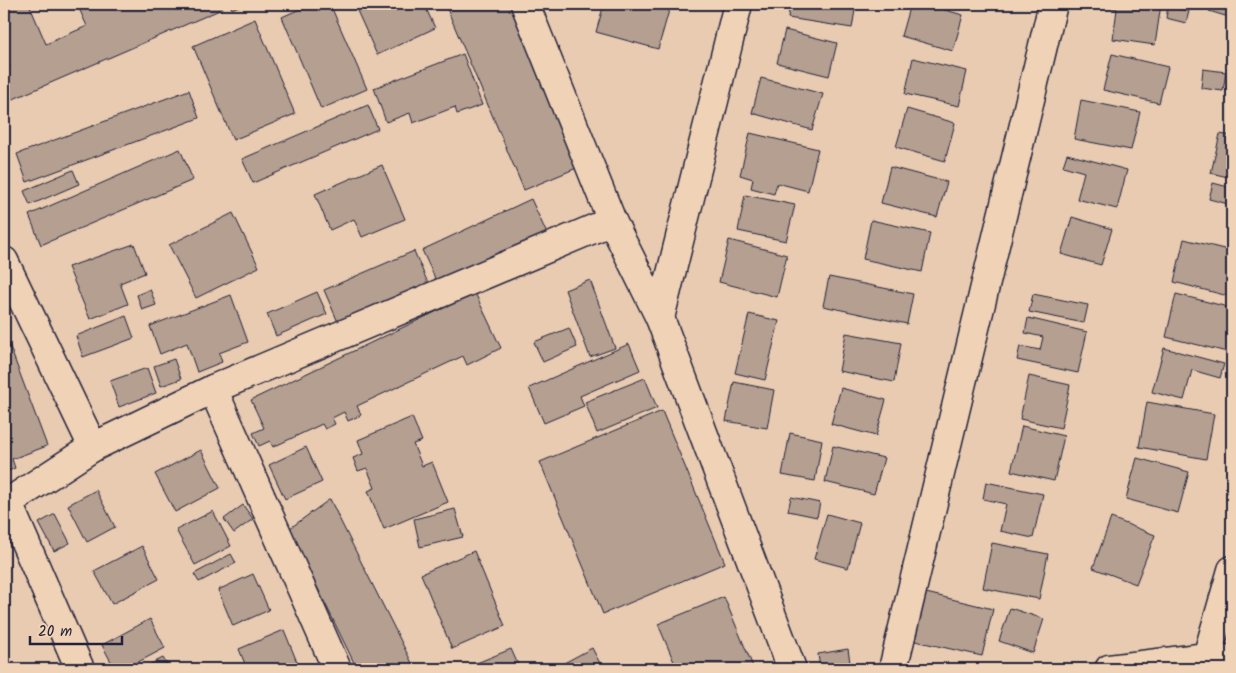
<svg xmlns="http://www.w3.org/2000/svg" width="1236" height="673" font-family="Kalam,sans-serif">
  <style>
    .building { fill: #b49f91; stroke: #22223b }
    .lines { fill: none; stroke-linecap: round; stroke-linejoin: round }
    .minor-casing { stroke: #22223b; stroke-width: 31 }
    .minor { stroke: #f0d2b6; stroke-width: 28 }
  </style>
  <rect width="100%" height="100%" fill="#e8cbb1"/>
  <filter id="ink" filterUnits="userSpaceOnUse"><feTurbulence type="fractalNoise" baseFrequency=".02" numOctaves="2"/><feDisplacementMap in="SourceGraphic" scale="10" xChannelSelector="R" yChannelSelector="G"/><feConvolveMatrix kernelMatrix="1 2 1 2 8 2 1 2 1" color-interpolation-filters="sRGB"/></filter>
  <g filter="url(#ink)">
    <g class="building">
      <polygon points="4,4 29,4 46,44 87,26 77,4 220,4 222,9 4,103 4,61 6,67 10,66 4,52"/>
      <polygon points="230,4 243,4 232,9"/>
      <polygon points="311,4 330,4 367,89 321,109 282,17"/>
      <polygon points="354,4 424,4 435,28 377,55"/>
      <polygon points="445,4 510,4 579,167 524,190"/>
      <polygon points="604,4 658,4 670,7 658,49 596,32"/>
      <polygon points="790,4 856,4 852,28 788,18"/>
      <polygon points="910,4 924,4 963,15 953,51 901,36"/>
      <polygon points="1103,4 1161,4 1155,45 1113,39 1117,9 1102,7"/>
      <polygon points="1211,4 1232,4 1232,18 1209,11"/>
      <polygon points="1168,7 1189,11 1186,23 1166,18"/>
      <polygon points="255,19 295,114 233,140 193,46"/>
      <polygon points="785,30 837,43 829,76 777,63"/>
      <polygon points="1232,46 1232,66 1227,64"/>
      <polygon points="463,54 482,105 457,114 455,107 413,123 410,113 386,122 374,88"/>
      <polygon points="1112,54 1168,67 1159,103 1103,90"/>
      <polygon points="913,58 967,71 959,106 905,94"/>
      <polygon points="1203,69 1226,72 1223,91 1201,88"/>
      <polygon points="761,78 823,94 812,130 752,113"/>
      <polygon points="189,90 199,118 27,182 17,154"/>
      <polygon points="1081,100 1140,112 1131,150 1074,139"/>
      <polygon points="368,105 378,129 253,183 242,159"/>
      <polygon points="907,109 955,123 945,161 896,147"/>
      <polygon points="750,133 818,149 808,191 777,183 774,194 751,188 753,179 740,175"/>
      <polygon points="1220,134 1232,136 1232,178 1211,173"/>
      <polygon points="180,149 193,180 41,245 29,215"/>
      <polygon points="1067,154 1127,170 1117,209 1077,199 1084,172 1063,166"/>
      <polygon points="382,165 405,219 362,237 354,219 330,230 315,194"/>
      <polygon points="890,167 947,182 937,217 881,203"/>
      <polygon points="73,170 79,184 30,205 24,191"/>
      <polygon points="1213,183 1232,188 1232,205 1209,199"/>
      <polygon points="745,195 795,205 786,241 738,231"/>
      <polygon points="531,199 548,236 439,287 422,250"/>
      <polygon points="233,213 259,267 196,298 169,245"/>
      <polygon points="1072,217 1112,229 1101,265 1061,254"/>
      <polygon points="871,220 930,233 922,272 863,259"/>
      <polygon points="1184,239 1232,251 1232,297 1174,282"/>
      <polygon points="729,240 787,255 777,297 719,282"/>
      <polygon points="134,244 145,273 120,283 128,304 90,319 68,267"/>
      <polygon points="414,251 431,290 341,329 324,290"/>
      <polygon points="829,277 913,294 907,324 823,306"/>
      <polygon points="590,280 615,348 590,357 565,290"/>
      <polygon points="150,289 156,305 142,310 137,295"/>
      <polygon points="317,292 327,314 276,336 267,314"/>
      <polygon points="475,293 501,348 467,365 463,356 357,406 361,415 348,421 344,412 332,418 335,424 325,429 322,424 273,447 270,441 259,446 253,433 264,428 251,400"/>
      <polygon points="1033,294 1088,305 1084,323 1029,312"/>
      <polygon points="1176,294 1232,308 1232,330 1227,352 1166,337"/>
      <polygon points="231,295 248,342 219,353 222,362 197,372 187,343 160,354 150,326"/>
      <polygon points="749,314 779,321 765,380 735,373"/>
      <polygon points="126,316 134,338 83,357 76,336"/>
      <polygon points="1028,318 1087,332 1078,373 1017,360 1020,346 1040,350 1043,337 1025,333"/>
      <polygon points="569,328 577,347 543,362 534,342"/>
      <polygon points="4,331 47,446 12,459 15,468 4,473"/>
      <polygon points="846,333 901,343 894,382 839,371"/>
      <polygon points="629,344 640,370 580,396 584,406 544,423 529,388"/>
      <polygon points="1164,348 1224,364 1220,378 1192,370 1184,400 1152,392"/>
      <polygon points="174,359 181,379 161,386 154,366"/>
      <polygon points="147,368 156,393 119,407 110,381"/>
      <polygon points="1029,376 1070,385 1061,428 1020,419"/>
      <polygon points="645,378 657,408 597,433 585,402"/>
      <polygon points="734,382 774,390 767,428 726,421"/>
      <polygon points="841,388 886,400 876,436 831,424"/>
      <polygon points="1147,402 1214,414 1206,459 1139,447"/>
      <polygon points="662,411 725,563 603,614 540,462"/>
      <polygon points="412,417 422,441 413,444 422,466 432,462 448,502 384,529 368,491 375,488 367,468 358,471 353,458 363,454 358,440"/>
      <polygon points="1022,426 1064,436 1054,481 1011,471"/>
      <polygon points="790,433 822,440 815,481 782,475"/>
      <polygon points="833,446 884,458 874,494 825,482"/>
      <polygon points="306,447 322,482 285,499 269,465"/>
      <polygon points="201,450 220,488 175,512 155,474"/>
      <polygon points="1137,458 1189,472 1178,513 1126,499"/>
      <polygon points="986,482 1043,494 1033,538 1000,531 1006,504 983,499"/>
      <polygon points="96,490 115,527 87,542 68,505"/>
      <polygon points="791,497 820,503 817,517 788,511"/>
      <polygon points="330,499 341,522 415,669 357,669 289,529"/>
      <polygon points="243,505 253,519 234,533 224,519"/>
      <polygon points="455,509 463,537 420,547 414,519"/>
      <polygon points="213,511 231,546 195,565 176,530"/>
      <polygon points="55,514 70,543 54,551 39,523"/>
      <polygon points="827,514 860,523 848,568 814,559"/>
      <polygon points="1111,518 1155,535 1136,584 1093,568"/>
      <polygon points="992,543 1048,554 1039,599 983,588"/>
      <polygon points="142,546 159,579 112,604 94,571"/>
      <polygon points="474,551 505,626 452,649 421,574"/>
      <polygon points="231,554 236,563 199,582 194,574"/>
      <polygon points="253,574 269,610 233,626 218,590"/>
      <polygon points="922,592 993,609 982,656 911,640"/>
      <polygon points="724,597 754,669 677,669 658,624"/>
      <polygon points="1010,608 1044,619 1033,653 999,641"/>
      <polygon points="150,619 165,648 125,669 115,669 102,645"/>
      <polygon points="284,630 299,667 293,669 247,669 239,649"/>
      <polygon points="4,643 9,653 4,656"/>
      <polygon points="592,648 603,669 553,669"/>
      <polygon points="511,649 520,669 462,669"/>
      <polygon points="848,649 851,669 820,669 818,654"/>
      <polygon points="163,658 167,665 159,669 141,669"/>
    </g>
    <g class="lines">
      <g class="minor-casing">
        <g id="minor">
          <polyline points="525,4 612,221 660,318 792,669"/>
          <polyline points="4,261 93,447"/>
          <polyline points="660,318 738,4"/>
          <polyline points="213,389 337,669"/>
          <polyline points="8,503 80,669"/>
          <polyline points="4,505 93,447 213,389 612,221"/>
          <polyline points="1207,657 1232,570"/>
          <polyline points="893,669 1053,4"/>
          <polyline points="1109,669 1207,657 1232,660"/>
        </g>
      </g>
      <use href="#minor" class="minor"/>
    </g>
  </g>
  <rect width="1236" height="673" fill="none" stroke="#f0d2b6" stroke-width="20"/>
  <rect x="10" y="10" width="1216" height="653" fill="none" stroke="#22223b" stroke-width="2" filter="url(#ink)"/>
  <path d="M30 636v8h92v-8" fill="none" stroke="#22223b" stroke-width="2.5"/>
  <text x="38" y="636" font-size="15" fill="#22223b" stroke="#f0d2b6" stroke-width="4" paint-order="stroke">20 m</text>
</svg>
